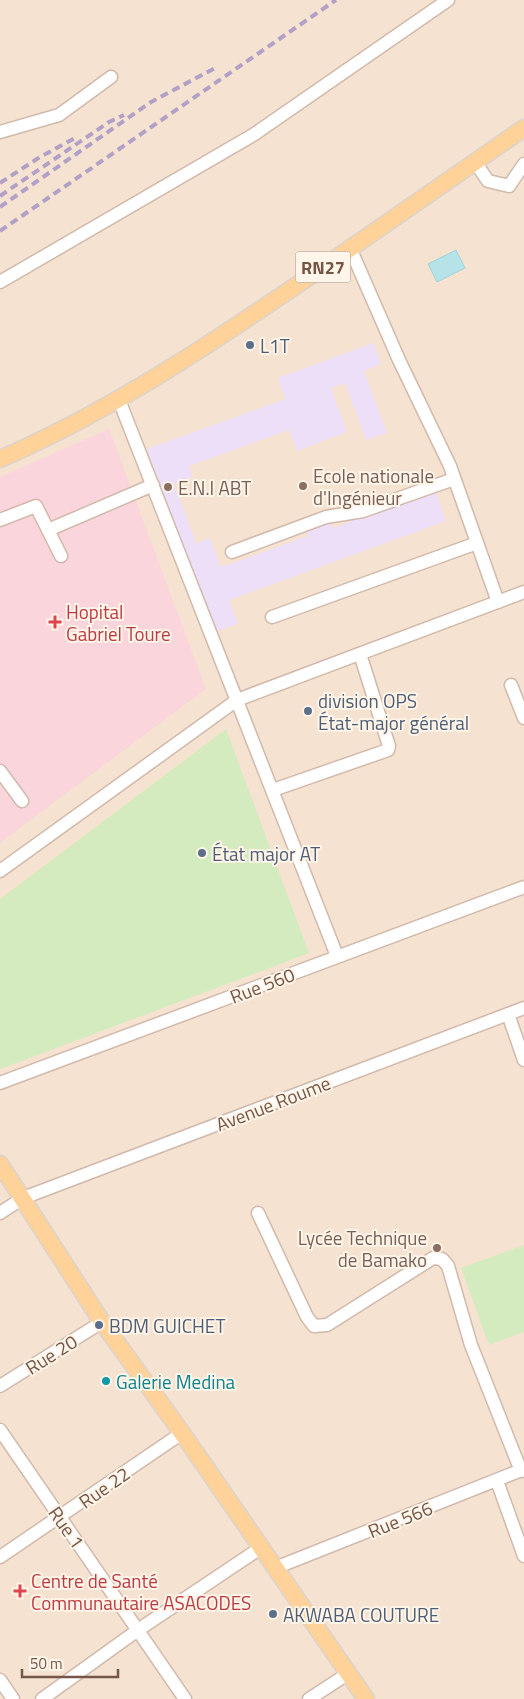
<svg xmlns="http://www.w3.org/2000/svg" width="524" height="1699" font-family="'Titillium Web',sans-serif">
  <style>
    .residential { fill: #f5e2d0 }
    .education { fill: #eedff9 }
    .medical { fill: #fbd5dc }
    .green { fill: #d4ebc0 }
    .water { fill: #b6e3e7; stroke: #9cd3d9 }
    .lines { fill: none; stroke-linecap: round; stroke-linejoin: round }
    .minor-casing { stroke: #d1b9ab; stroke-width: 15 }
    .major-casing { stroke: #dbd3cf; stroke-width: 19 }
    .minor { stroke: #fff; stroke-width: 12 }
    .major { stroke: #fed298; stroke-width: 16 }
    .rail { stroke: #b3a0c7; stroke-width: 4; stroke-dasharray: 8 5; stroke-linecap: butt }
    .service-dot { fill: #5c6f8a; stroke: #fff5e9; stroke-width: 2 }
    .education-dot { fill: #8d6e63; stroke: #fff5e9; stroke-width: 2 }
    .health-dot { fill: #e0444e; stroke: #fff5e9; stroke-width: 2 }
    .culture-dot { fill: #0f9aa8; stroke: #fff5e9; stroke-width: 2 }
    .labels { text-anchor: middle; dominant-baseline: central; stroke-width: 4; stroke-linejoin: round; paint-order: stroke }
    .shield { fill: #fff5e9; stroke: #9e8578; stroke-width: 1 }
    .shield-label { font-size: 18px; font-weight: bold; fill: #755547 }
    .service-label { font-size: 19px; fill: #4e5e75; stroke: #fff5e9; text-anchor: start }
    .education-label { font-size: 19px; fill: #785e54; stroke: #fff5e9; text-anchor: start }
    .health-label { font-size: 19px; fill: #be3a42; stroke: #fff5e9; text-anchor: start }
    .street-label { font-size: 19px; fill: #755547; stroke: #fff5e9 }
    .culture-label { font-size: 19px; fill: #0d838f; stroke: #fff5e9; text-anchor: start }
  </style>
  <rect width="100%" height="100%" fill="#fdf1e2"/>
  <rect class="residential" x="0" y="0" width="524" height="1699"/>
  <polygon class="education" points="373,343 381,364 364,371 387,433 366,440 345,383 331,388 347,432 297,451 289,430 189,466 192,477 174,484 196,543 210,538 221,567 308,536 306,531 331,523 333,528 435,490 446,521 229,600 238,624 214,632 147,449 285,399 278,378"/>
  <polygon class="medical" points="109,429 206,689 0,843 0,477"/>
  <g class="green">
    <polygon points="226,729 309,953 0,1069 0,899"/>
    <polygon points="524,1245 524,1332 489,1345 461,1268"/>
  </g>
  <polygon class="water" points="456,250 465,268 437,282 428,264"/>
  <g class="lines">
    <g class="minor-casing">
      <g id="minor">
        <polyline points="0,132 59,115 111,77"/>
        <polyline points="475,162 488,181 509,186 524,164"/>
        <polyline points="350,248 399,360 450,466 498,602"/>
        <polyline points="0,282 253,135 448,0"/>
        <polyline points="119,400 337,956"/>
        <polyline points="0,520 36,506 48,530"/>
        <polyline points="232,552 326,517 363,511 454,479"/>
        <polyline points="61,556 48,530 153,485"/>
        <polyline points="272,617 477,543"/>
        <polyline points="511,685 524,718"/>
        <polyline points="0,771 22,801"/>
        <polyline points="273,790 388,750 389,746 360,654"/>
        <polyline points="0,871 237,700 524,592"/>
        <polyline points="508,1014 524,1060"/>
        <polyline points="0,1083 524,887"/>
        <polyline points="0,1213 23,1198 524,1008"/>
        <polyline points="258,1213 307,1317 314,1326 327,1325 433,1258 442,1259 448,1266 471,1345 521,1471"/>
        <polyline points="0,1386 102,1322"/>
        <polyline points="0,1430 185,1699"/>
        <polyline points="497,1481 524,1556"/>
        <polyline points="0,1557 182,1433"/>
        <polyline points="275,1568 524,1469"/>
        <polyline points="0,1680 13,1699"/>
        <polyline points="42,1699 138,1630 262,1547"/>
        <polyline points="309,1699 349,1673"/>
      </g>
    </g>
    <g class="major-casing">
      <g id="major">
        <path d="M0 459C115 409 218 339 322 268 389 221 457 175 524 128"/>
        <polyline points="0,1164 102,1322 182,1433 366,1699"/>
      </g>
    </g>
    <use href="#minor" class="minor"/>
    <use href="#major" class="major"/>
    <g class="rail">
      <polyline points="0,183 40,157 75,138"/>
      <polyline points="0,196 109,122 124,115"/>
      <polyline points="0,207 151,102 217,67"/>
      <polyline points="0,231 336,0"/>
    </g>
  </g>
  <g class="service-dot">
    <circle cx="250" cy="345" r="5"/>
    <circle cx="308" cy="711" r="5"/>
    <circle cx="202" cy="853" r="5"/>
    <circle cx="99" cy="1325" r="5"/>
    <circle cx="273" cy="1614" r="5"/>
  </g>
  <g class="education-dot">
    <circle cx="303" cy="486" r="5"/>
    <circle cx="168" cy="487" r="5"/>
    <circle cx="437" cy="1248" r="5"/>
  </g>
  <g class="health-dot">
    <path d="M52.5 614.5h5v5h5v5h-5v5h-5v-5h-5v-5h5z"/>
    <path d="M17.5 1583.5h5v5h5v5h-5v5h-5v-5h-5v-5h5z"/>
  </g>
  <circle class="culture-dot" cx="106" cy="1381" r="5"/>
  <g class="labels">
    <rect class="shield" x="295.5" y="251.5" width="55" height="31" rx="4"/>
    <g class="shield-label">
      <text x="323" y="267">RN27</text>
    </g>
    <g class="service-label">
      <text x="260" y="345">L1T</text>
      <text x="318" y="700">division OPS<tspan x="318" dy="22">État-major général</tspan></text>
      <text x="212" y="853">État major AT</text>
      <text x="109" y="1325">BDM GUICHET</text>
      <text x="283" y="1614">AKWABA COUTURE</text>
    </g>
    <g class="education-label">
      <text x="313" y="475">Ecole nationale<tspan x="313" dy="22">d'Ingénieur</tspan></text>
      <text x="178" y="487">E.N.I ABT</text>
      <text x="427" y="1237" text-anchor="end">Lycée Technique<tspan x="427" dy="22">de Bamako</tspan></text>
    </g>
    <g class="health-label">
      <text x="66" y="611">Hopital<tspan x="66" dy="22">Gabriel Toure</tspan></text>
      <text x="31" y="1580">Centre de Santé<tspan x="31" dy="22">Communautaire ASACODES</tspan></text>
    </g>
    <g class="street-label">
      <text transform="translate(262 985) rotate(-21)">Rue 560</text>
      <text transform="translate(273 1103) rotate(-21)">Avenue Roume</text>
      <text transform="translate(51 1354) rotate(-32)">Rue 20</text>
      <text transform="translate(104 1487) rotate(-35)">Rue 22</text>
      <text transform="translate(400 1519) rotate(-22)">Rue 566</text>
      <text transform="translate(67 1527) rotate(55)">Rue 1</text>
    </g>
    <g class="culture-label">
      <text x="116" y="1381">Galerie Medina</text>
    </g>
  </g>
  <path d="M22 1669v8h96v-8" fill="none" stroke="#755547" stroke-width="2.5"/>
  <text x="30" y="1669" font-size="15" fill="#755547" stroke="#fff5e9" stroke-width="4" paint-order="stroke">50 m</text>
</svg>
